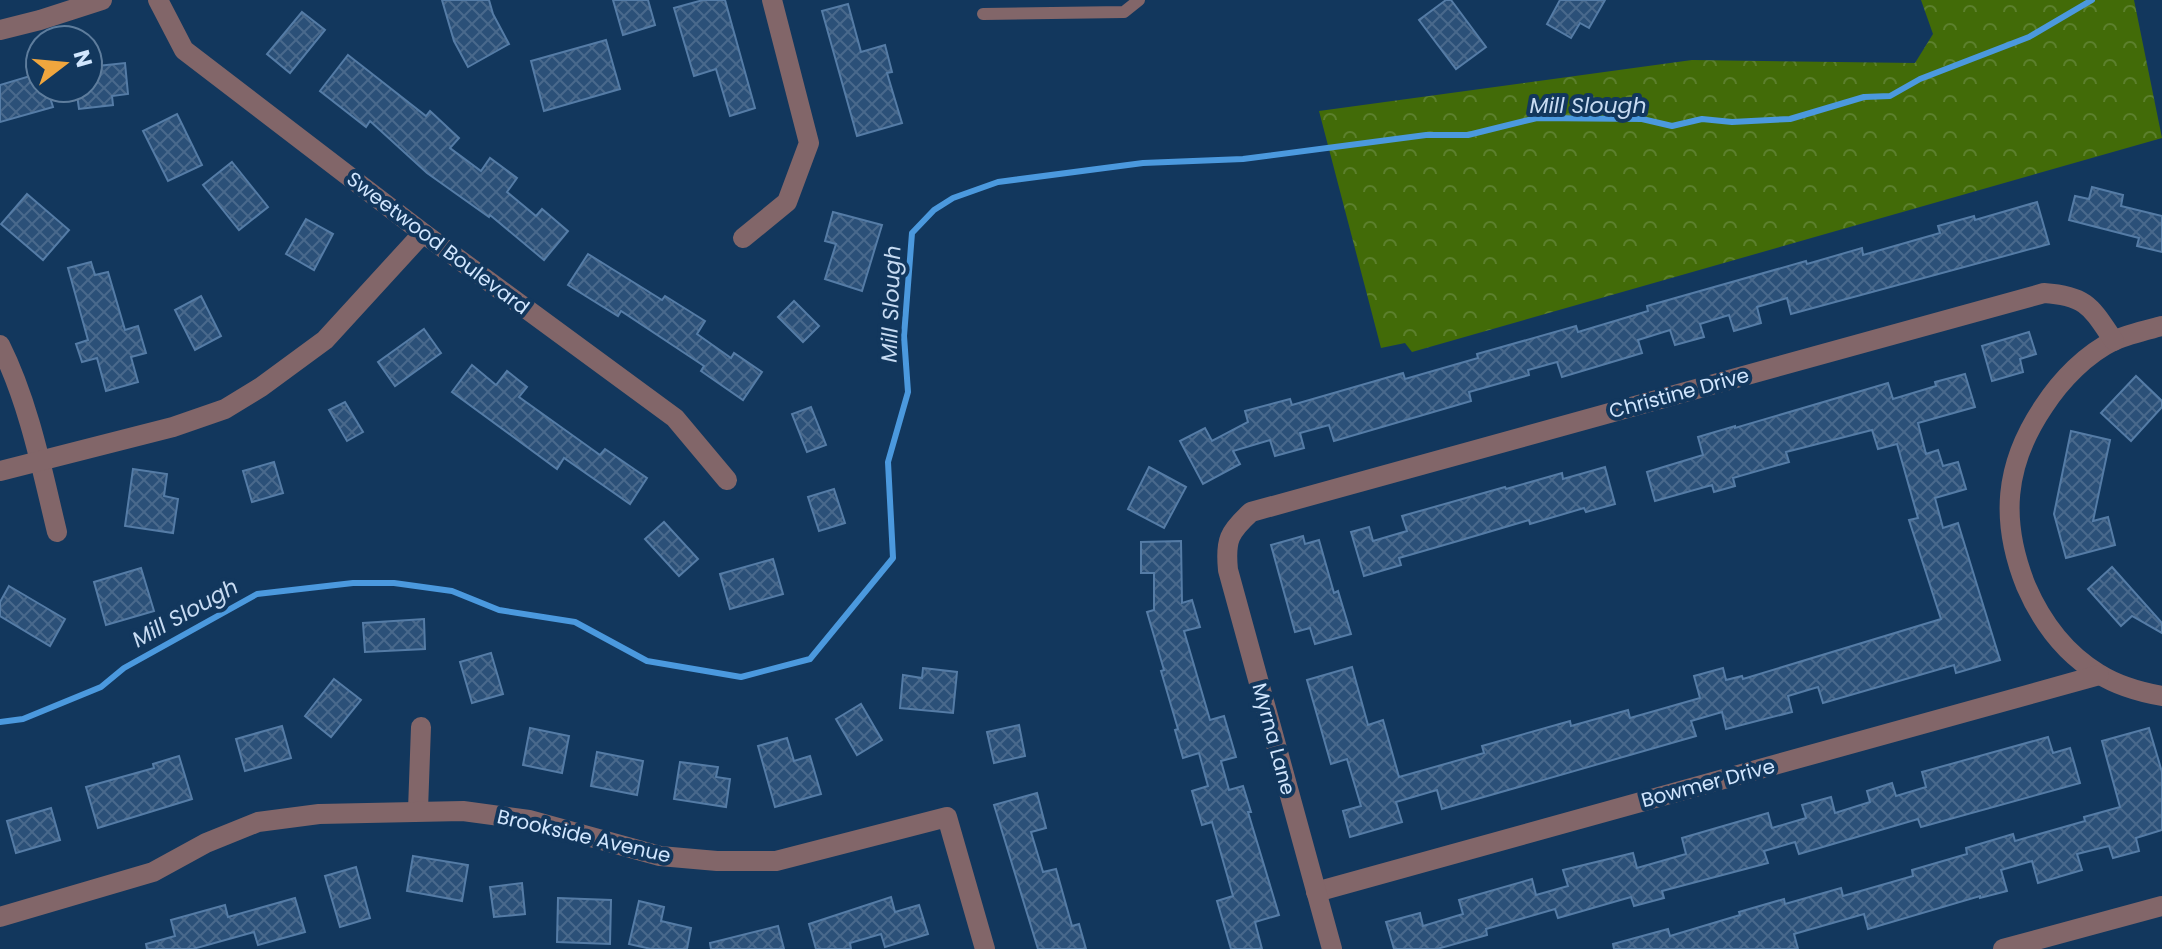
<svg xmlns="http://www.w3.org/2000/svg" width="2162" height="949" font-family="Poppins,sans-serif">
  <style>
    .forest { fill: url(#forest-crowns) }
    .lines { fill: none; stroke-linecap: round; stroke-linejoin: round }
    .stream { stroke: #4b99de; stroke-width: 6 }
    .building { fill: url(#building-cross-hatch); stroke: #557ca6; stroke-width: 2 }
    .service { stroke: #826669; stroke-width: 12 }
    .minor { stroke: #826669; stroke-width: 20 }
    .labels { text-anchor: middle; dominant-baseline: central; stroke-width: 8; stroke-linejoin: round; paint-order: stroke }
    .street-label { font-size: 20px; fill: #d1e6fe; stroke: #12375d }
    .water-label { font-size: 22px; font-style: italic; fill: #c7dbf2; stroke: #12375d }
  </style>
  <defs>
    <pattern id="forest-crowns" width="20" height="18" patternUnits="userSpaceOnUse" patternTransform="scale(2)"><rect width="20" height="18" fill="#426b08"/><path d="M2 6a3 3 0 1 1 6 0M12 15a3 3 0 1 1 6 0" fill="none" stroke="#5c802d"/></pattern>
    <pattern id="building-cross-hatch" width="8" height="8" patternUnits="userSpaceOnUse" patternTransform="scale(2)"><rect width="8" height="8" fill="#2b5078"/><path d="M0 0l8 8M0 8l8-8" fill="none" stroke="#49698c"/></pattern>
  </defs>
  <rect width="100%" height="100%" fill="#12375d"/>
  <polygon class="forest" points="1921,0 2134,0 2162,138 1412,352 1405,343 1381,348 1319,111 1692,60 1915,63 1933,34"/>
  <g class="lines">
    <polyline class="stream" points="0,722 23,719 101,687 124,668 257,594 353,583 394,583 452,591 499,610 575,622 647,661 741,677 810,659 893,558 888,462 908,392 904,336 912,233 934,210 953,198 998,182 1143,163 1243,159 1426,135 1468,135 1537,118 1642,119 1672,126 1702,119 1732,122 1790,119 1864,97 1890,96 1920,79 2029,37 2092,0"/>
  </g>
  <g class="building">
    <polygon points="442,0 489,0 493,14 509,44 468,67 454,41"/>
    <polygon points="613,0 648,0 655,25 623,35"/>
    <polygon points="703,0 725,0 755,108 730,116 716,69 694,76 674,8"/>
    <polygon points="1446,0 1451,0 1486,47 1456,69 1419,20"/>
    <polygon points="1560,0 1605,0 1589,28 1580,23 1571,38 1547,24"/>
    <polygon points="848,4 861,52 885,45 892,72 887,73 902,123 857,136 822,11"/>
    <polygon points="302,12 325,30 290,73 267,54"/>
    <polygon points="606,40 620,89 544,111 531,61"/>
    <polygon points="348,55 426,116 430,111 459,138 450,148 481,171 490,158 517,178 507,192 536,216 542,209 568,231 544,260 490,215 489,217 427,173 370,121 366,127 320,91"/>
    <polygon points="125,63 128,94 112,96 113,105 79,109 76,88 88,88 88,67"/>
    <polygon points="40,73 40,88 47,88 53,107 0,122 0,85"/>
    <polygon points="177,114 202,165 168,181 143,131"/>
    <polygon points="232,162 268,207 239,230 203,185"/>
    <polygon points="2092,187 2123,195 2121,206 2162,216 2162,252 2137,246 2139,238 2069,220 2075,196 2089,199"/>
    <polygon points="27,194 69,230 43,260 1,224"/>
    <polygon points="2037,202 2049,244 1791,314 1787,298 1757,307 1761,323 1734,331 1729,315 1700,324 1704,337 1675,345 1670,330 1638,340 1642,353 1562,377 1557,362 1528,370 1529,375 1469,392 1471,401 1334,441 1329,425 1300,433 1304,448 1275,456 1270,440 1233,451 1240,464 1203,484 1180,441 1205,428 1212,441 1248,422 1245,411 1290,399 1292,405 1403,373 1405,379 1478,358 1477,354 1576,326 1578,332 1648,311 1647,306 1806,261 1807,264 1862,248 1863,255 1940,233 1938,226 1974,216 1975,220"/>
    <polygon points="833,212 882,225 862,291 825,279 836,244 825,241"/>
    <polygon points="306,219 333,234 314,270 286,254"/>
    <polygon points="588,254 662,300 665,296 705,321 697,334 731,358 734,353 762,372 743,400 701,371 704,366 621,311 618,316 568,285"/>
    <polygon points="91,262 95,275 108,272 125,330 138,326 146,353 131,357 138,382 106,391 97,358 82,362 76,344 88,340 68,268"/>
    <polygon points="201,296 221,336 195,350 175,310"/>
    <polygon points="794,301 819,326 803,342 778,317"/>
    <polygon points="424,329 441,353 395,386 378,362"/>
    <polygon points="2029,332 2036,354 2020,359 2023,372 1992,381 1982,346"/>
    <polygon points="472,365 496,385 507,371 527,387 519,397 600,455 605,449 647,478 630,504 564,458 557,469 452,392"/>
    <polygon points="1965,374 1975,407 1918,423 1926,454 1938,450 1943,466 1958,462 1966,489 1935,498 1943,528 1958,523 2000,660 1956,673 1954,665 1823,703 1818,687 1788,696 1792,712 1726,729 1722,712 1691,721 1696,736 1442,809 1437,790 1396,802 1402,822 1350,837 1343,811 1361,806 1347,759 1331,764 1307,680 1352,667 1368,725 1383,720 1399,777 1484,753 1482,746 1570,721 1571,726 1628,710 1630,718 1700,698 1694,676 1723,668 1726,680 1742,676 1743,679 1941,619 1909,520 1918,518 1897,444 1878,449 1872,430 1786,452 1789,462 1733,478 1735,486 1714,492 1712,485 1655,501 1647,472 1703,455 1698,437 1735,426 1735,428 1888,383 1893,399 1936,386 1935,382"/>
    <polygon points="2136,376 2162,401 2162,407 2131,441 2101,413"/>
    <polygon points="345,402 363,432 347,441 329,410"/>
    <polygon points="811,407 826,445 807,452 792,414"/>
    <polygon points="2071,431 2110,440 2093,521 2108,517 2115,545 2066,558 2054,514"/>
    <polygon points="274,462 283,493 252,502 243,471"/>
    <polygon points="1149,467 1186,487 1164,528 1128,509"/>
    <polygon points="1605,467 1615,504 1586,512 1584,508 1530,524 1529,520 1458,541 1399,558 1401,565 1364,576 1351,532 1369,527 1373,541 1407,531 1402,516 1505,487 1506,489 1562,473 1563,479"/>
    <polygon points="133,469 167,474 164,496 178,499 173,533 125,526"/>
    <polygon points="834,489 845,523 819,531 808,497"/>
    <polygon points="664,522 698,559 679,576 645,539"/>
    <polygon points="1303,536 1305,544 1319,540 1334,593 1338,591 1351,634 1315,644 1310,628 1295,632 1271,545"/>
    <polygon points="1181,541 1182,603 1192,600 1200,627 1184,631 1210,720 1224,716 1236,757 1221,761 1229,790 1243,786 1251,812 1248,812 1279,915 1255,922 1262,949 1231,949 1217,901 1233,896 1212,822 1202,825 1192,791 1208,786 1199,753 1183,758 1175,730 1178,729 1161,671 1164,670 1147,612 1154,610 1154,573 1141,573 1141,542"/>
    <polygon points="773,559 783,594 730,609 720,574"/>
    <polygon points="2112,567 2162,623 2162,633 2132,616 2121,626 2088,589"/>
    <polygon points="141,568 154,611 106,625 94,582"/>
    <polygon points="9,586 65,619 50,646 0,616 0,602"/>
    <polygon points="424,619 425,649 365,652 363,623"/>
    <polygon points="491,653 503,694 472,703 460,662"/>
    <polygon points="923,668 957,672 953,713 900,708 903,675 922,678"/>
    <polygon points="334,679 361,700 331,737 305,716"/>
    <polygon points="861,704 882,740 857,755 836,719"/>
    <polygon points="1019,725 1025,756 994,763 987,732"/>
    <polygon points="282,726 291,758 245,771 236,739"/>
    <polygon points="530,728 569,736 562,773 523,765"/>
    <polygon points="2149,728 2162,772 2162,830 2136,838 2139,851 2113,858 2109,846 2077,854 2082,870 2038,883 2032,861 2001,870 2007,891 1980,898 1980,896 1868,929 1864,914 1794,934 1798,949 1614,949 1613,944 1668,929 1670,936 1740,915 1739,912 1784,899 1785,904 1841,888 1843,896 1913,876 1912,870 1967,854 1966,848 2013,834 2015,841 2085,821 2084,817 2120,807 2102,741"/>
    <polygon points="2048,737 2053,753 2070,748 2080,783 1921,827 1918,819 1799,854 1795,842 1764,851 1768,863 1662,891 1664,898 1634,906 1631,897 1558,918 1555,909 1486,929 1487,935 1437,949 1394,949 1386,922 1420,913 1423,926 1463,914 1459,900 1532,879 1536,895 1568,886 1563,870 1633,853 1637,868 1686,854 1682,838 1768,813 1772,828 1806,818 1802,805 1831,797 1835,813 1870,802 1867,791 1892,783 1896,796 1926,787 1922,772"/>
    <polygon points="787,738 794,761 810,756 821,794 775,807 758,746"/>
    <polygon points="597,752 643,761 637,795 591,786"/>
    <polygon points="179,756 192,799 98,828 86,787 154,768 153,764"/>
    <polygon points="680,762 718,767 716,777 730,779 726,807 674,799"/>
    <polygon points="1037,793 1046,828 1031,832 1043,872 1056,869 1072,926 1079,924 1086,949 1038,949 994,805"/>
    <polygon points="51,808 60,840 16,853 7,821"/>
    <polygon points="413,856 468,865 462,901 407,891"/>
    <polygon points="356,867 370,918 340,927 325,876"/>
    <polygon points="522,883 525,914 494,917 490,887"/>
    <polygon points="891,897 895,912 919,905 928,934 885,947 881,934 850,943 851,949 816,949 809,924"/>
    <polygon points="295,898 305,932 258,945 254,932 193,949 147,949 146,944 175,936 171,920 225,905 228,917"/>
    <polygon points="558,898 611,900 610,944 557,942"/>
    <polygon points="639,901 664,907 661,921 691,928 687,949 651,949 629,944"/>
    <polygon points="778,926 784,949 711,949 710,943"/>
  </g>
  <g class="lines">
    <polyline class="service" points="983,14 1124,12 1139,0"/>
    <g class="minor">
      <polyline points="158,0 184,50 423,233 675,418 727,480"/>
      <polyline points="0,30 40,20 102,0"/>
      <polyline points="743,238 787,202 809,143 772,0"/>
      <path d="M2162 326C2147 330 2129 334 2115 340 2086 354 2061 380 2044 406 2004 465 2000 521 2026 586 2042 623 2064 653 2099 674 2118 686 2140 692 2162 696"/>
      <path d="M0 345C29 403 42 470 57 532"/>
      <polyline points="0,471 173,427 225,409 261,387 325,340 423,233"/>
      <polyline points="418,810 421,727"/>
      <polyline points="1316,892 2099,675"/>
      <polyline points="0,917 153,872 206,843 258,822 319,814 463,811 529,820 660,856 717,861 776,861 947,817 985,949"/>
      <path d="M1332 949 1228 570C1225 540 1229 532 1251 512L2044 293C2087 296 2091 307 2114 341"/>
      <polyline points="2003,949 2162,906"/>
    </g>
  </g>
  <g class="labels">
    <g class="street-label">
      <text transform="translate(438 243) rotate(37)">Sweetwood Boulevard</text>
      <text transform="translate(1679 393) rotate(-15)">Christine Drive</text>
      <text transform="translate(1274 739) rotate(75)">Myrna Lane</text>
      <text transform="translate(1708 783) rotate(-15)">Bowmer Drive</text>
      <text transform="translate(584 836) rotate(13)">Brookside Avenue</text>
    </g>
    <g class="water-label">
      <text x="1588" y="105">Mill Slough</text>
      <text transform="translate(891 304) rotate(-88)">Mill Slough</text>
      <text transform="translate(185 613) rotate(-29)">Mill Slough</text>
    </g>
  </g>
  <g transform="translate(64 64) rotate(74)"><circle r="38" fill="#12375d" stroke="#5e7d9d" stroke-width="2"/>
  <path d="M0-6L14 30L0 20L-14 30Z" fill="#f0a63e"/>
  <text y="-12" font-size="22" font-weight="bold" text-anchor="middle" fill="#d1e6fe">N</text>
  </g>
</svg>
